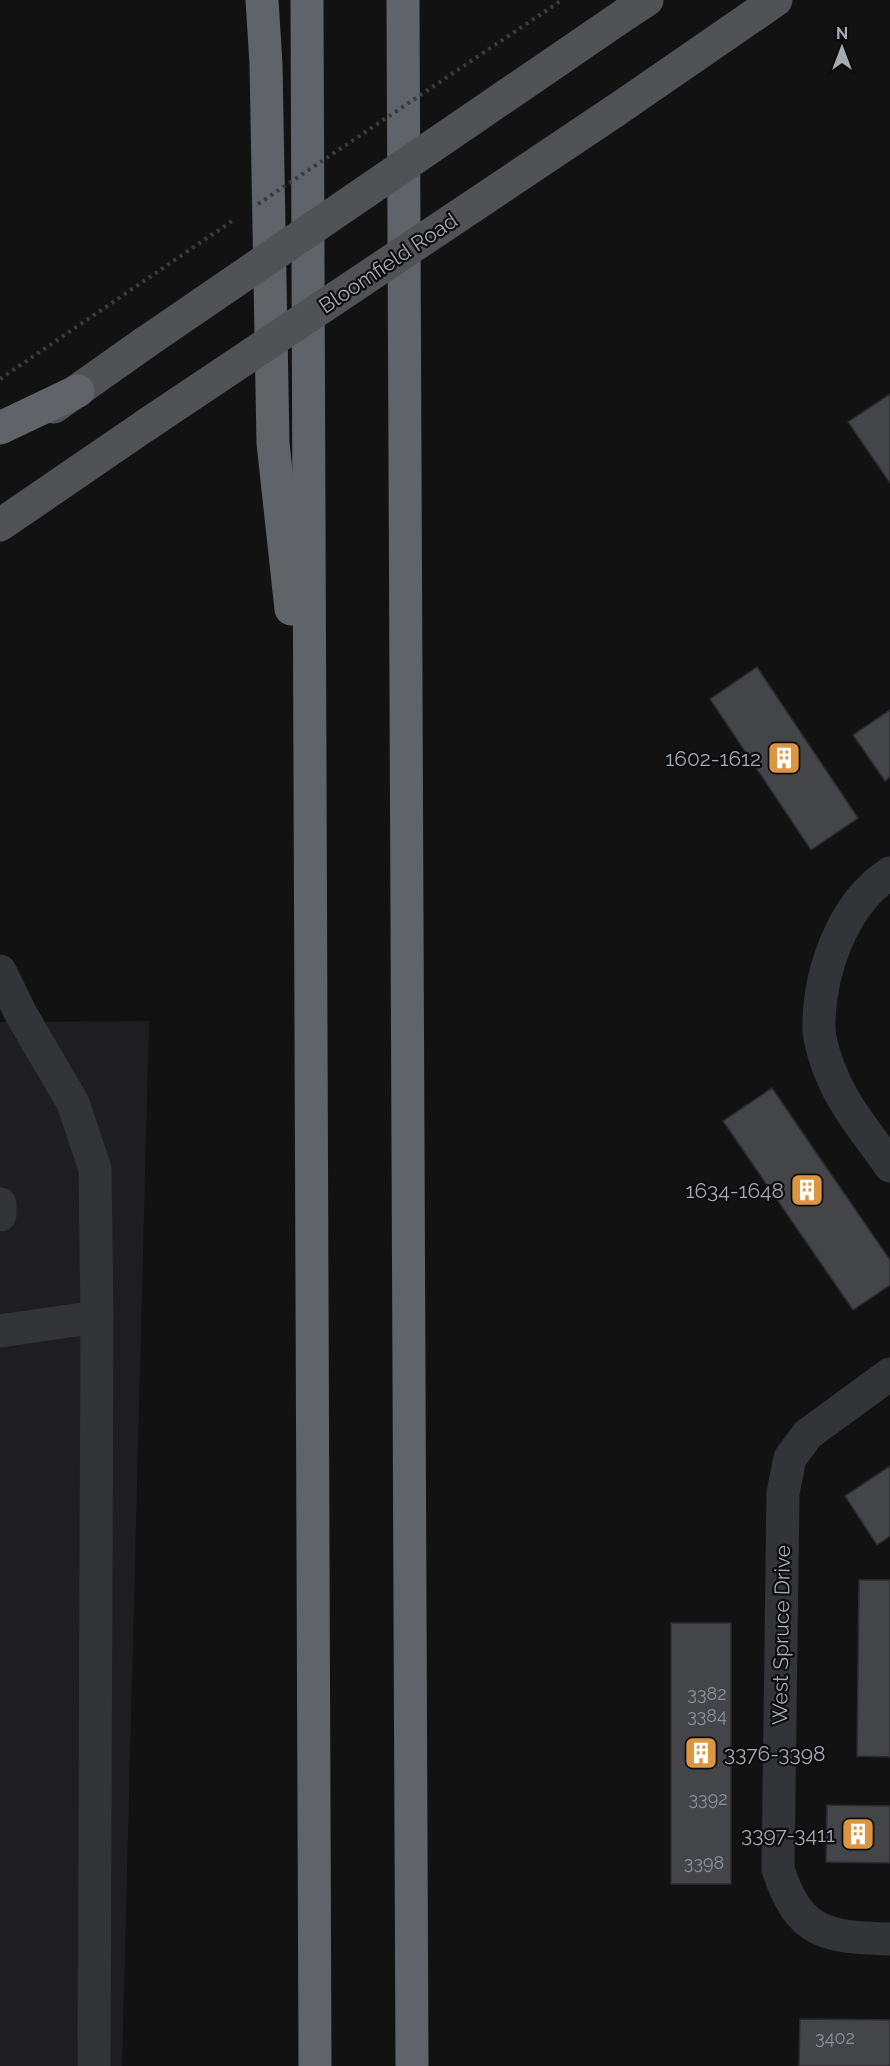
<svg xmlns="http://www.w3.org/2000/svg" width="890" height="2066" font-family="Raleway,sans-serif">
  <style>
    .built { fill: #1e1e20 }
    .building { fill: #444548; stroke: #2c2c2f; stroke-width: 1.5 }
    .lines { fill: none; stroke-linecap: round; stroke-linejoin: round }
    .path { stroke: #393b3e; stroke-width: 4; stroke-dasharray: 3 4.5; stroke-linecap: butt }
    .minor { stroke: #333438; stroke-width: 33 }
    .major { stroke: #505256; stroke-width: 33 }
    .highway { stroke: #606368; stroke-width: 33 }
    .path-bridge { stroke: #393b3e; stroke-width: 4; stroke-dasharray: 3 4.5; stroke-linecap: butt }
    .major-bridge { stroke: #505256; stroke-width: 33 }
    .labels { text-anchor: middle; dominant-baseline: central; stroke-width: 4.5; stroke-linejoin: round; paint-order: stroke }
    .number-label { font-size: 18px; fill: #8d9198 }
    .street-label { font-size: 21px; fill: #a5aab2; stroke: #0d0d0e }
    .poi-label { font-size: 21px; fill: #a5aab2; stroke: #0d0d0e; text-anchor: end }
  </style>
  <rect width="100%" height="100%" fill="#121213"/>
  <polygon class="built" points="149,1021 122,2066 0,2066 0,1022"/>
  <g class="building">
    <polygon points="890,394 890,483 848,422"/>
    <polygon points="757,667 858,818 811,850 710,699"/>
    <polygon points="890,710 890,777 885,781 853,735"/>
    <polygon points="772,1088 890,1260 890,1285 853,1310 723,1121"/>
    <polygon points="890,1466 890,1536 877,1545 845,1496"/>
    <polygon points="859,1580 890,1580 890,1757 857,1756"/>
    <rect x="671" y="1623" width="60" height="261"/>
    <polygon points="827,1805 890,1806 890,1863 826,1862"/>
    <polygon points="800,2019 890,2020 890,2066 799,2066"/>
  </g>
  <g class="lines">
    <polyline class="path" points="0,379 235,219"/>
    <g class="minor">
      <path d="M890 873C842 904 818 974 819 1030 820 1044 827 1065 833 1078 846 1109 871 1138 890 1166"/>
      <polyline points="0,971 21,1014 73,1103 95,1169 97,1317 94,2066"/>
      <polyline points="0,1204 0,1215"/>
      <polyline points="0,1331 97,1317"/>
      <path d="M890 1374 808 1434 790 1458 783 1493 778 1869C799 1935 827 1937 890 1939"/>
    </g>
    <g class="major">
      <polyline points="627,13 647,0"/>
      <polyline points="615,111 776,0"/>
      <polyline points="54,407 146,342"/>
      <polyline points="0,525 146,425"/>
    </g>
    <g class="highway">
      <polyline points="262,0 266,64 273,443 291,609"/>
      <polyline points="307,0 315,2066"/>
      <polyline points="403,0 412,2066"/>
      <polyline points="0,428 78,391"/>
    </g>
    <polyline class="path-bridge" points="258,204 562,0"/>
    <g class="major-bridge">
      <polyline points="146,342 627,13"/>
      <polyline points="146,425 615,111"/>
    </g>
  </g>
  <defs>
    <g id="building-square" transform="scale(1.725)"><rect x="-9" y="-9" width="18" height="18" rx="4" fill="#dc9641" stroke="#0d0d0e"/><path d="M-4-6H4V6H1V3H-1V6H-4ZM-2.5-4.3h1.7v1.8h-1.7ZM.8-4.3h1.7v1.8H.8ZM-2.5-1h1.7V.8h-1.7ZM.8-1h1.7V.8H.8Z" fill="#fff"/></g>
  </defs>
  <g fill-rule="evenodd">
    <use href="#building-square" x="784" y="758"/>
    <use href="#building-square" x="807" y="1190"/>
    <use href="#building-square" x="701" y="1753"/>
    <use href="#building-square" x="858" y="1834"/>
  </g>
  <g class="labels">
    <g class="number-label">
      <text x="707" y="1693">3382</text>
      <text x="707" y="1715">3384</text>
      <text x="708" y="1798">3392</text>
      <text x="704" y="1862">3398</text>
      <text x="835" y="2037">3402</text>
    </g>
    <g class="street-label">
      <text transform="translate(388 263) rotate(-34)">Bloomfield Road</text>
      <text transform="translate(781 1635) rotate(-89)">West Spruce Drive</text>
    </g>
    <g class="poi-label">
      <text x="761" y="758">1602-1612</text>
      <text x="784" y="1190">1634-1648</text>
      <text x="724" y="1753" text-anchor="start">3376-3398</text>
      <text x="835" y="1834">3397-3411</text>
    </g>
  </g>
  <g transform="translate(842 48)" stroke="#0d0d0e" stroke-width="4.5" paint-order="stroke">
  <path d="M0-4.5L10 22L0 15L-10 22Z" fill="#a5aab2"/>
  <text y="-9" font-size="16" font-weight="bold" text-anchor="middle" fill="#a5aab2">N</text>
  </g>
</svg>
